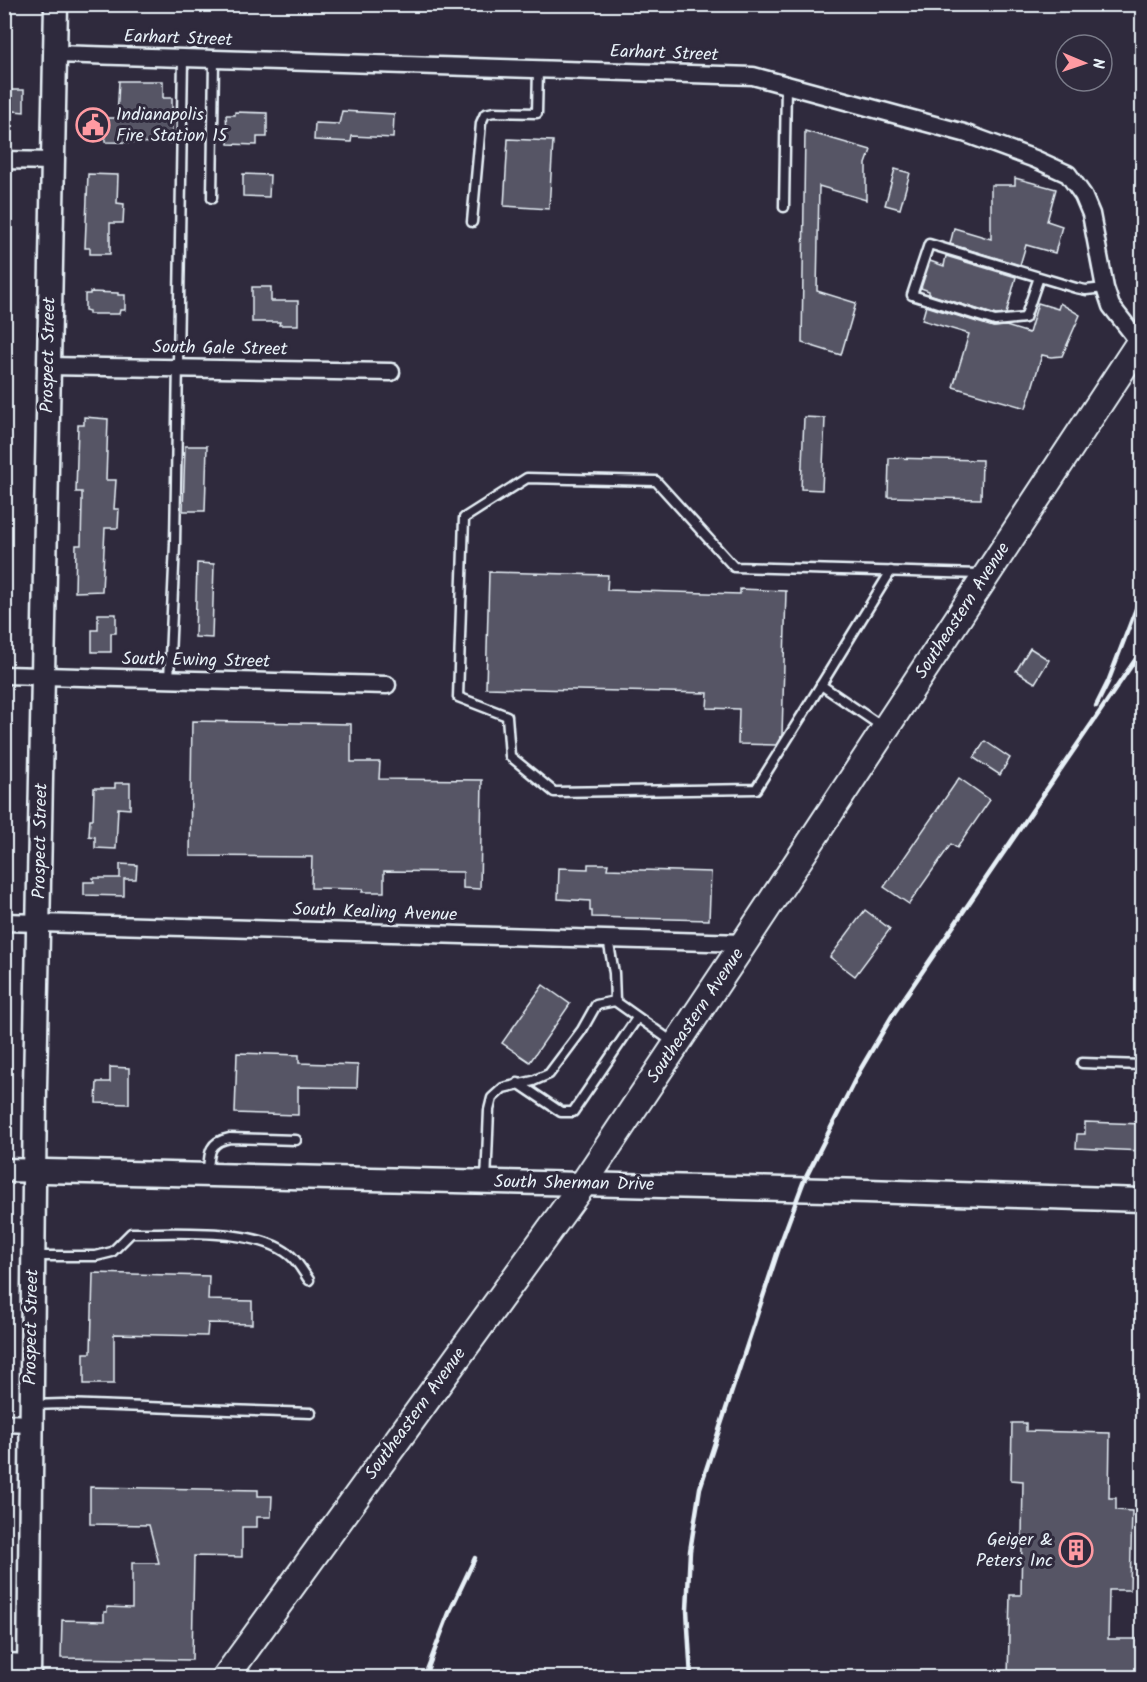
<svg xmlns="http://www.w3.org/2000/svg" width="1147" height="1682" font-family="Kalam,sans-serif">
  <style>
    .building { fill: #575565; stroke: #e8f1f8; stroke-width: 1.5 }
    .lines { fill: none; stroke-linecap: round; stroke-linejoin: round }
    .lane-casing { stroke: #e8f1f8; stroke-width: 13 }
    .street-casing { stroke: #e8f1f8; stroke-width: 21 }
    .secondary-casing { stroke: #e8f1f8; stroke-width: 27 }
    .primary-casing { stroke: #e8f1f8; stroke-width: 30 }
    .lane { stroke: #2f2a3d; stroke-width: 8 }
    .street { stroke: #2f2a3d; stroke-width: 16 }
    .secondary { stroke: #2f2a3d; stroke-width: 22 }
    .primary { stroke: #2f2a3d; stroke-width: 26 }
    .rail { stroke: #e8f1f8; stroke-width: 4.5 }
    .labels { text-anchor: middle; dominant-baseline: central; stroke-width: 6; stroke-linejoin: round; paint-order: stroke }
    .street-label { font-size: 18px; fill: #e8f1f8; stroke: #2f2a3d }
    .poi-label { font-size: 18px; fill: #e8f1f8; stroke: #2f2a3d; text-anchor: start }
  </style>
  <rect width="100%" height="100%" fill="#2f2a3d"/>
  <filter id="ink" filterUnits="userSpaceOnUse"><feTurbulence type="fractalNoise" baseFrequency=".0167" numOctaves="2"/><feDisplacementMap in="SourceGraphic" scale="12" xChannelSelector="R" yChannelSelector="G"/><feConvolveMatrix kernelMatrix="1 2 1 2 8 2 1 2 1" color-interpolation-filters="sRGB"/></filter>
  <g filter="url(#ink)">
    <g class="building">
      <polygon points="119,81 163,81 163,98 172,98 172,143 105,142 105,118 117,118"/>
      <polygon points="4,90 24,90 24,112 4,110"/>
      <polygon points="342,111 394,114 393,138 352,136 351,142 314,140 315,123 339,124"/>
      <polygon points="235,112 267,113 267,137 257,137 257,145 228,144 226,115 235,115"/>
      <polygon points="805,131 871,150 866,164 866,200 819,186 817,291 856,303 841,355 802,343"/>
      <polygon points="508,139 553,141 549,209 504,206"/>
      <polygon points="895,169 910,173 900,209 885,205"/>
      <polygon points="88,174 118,175 117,203 124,204 123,223 110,223 110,254 90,254 90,248 85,248"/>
      <polygon points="243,174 270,175 269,197 243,196"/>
      <polygon points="1015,178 1056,189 1047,221 1062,226 1055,253 1026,245 1020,265 950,244 954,228 991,239 991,185 1015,185"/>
      <polygon points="946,256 1016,277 1006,314 996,315 929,294 929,291 921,288 930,261 944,266"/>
      <polygon points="252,287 271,287 271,301 298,301 298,325 279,325 280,322 252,322"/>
      <polygon points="90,292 118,293 118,295 125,295 125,310 120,310 119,314 89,314 89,311 85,310 85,294 90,294"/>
      <polygon points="1038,303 1058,309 1060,303 1080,315 1062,356 1051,357 1042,355 1026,408 953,387 969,334 922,320 926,306 993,327 1006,326 1029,333"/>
      <polygon points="84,417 108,419 106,480 116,480 114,509 119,509 118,528 105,528 102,591 75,592 76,545 81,545 82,501 82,492 76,492 78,425 84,425"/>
      <polygon points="804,417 825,418 822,490 801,489"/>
      <polygon points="185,446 207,446 205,511 183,511"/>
      <polygon points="889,458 982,460 981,499 888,497"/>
      <polygon points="197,563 214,564 212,638 195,637"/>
      <polygon points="489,572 608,575 607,590 740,594 740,589 786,591 782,735 776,745 738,744 739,709 707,708 708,693 486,688"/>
      <polygon points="98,614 116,614 116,633 111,633 111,652 92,652 92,630 98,630"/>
      <polygon points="1030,648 1049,660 1035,683 1016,671"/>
      <polygon points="192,721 351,724 351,762 380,762 379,779 482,780 480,889 463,888 463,872 384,871 384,892 362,892 363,889 311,888 312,857 190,856"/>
      <polygon points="985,741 1010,758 1000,775 974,758"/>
      <polygon points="959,778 990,800 957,848 951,844 909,904 884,887"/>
      <polygon points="115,783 130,783 130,809 118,808 116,849 95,848 95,837 89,836 90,819 93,819 94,788 115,788"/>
      <polygon points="120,864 137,865 136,879 124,879 124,896 84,895 84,882 94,882 93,878 120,878"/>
      <polygon points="588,864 608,864 607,869 711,872 709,920 592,917 592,911 590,911 590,901 558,899 559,868 588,869"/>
      <polygon points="865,910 890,929 855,976 830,957"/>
      <polygon points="543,985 570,1004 530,1062 502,1043"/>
      <polygon points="237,1053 299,1055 299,1063 358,1065 357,1088 298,1087 298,1115 235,1113"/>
      <polygon points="110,1067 129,1068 129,1104 96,1103 97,1082 110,1082"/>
      <polygon points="1085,1122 1143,1124 1143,1151 1076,1148 1077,1134 1085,1134"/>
      <polygon points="93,1273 209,1276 208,1300 252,1301 252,1324 208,1323 207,1336 114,1334 114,1384 84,1384 84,1353 91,1353"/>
      <polygon points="1012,1423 1026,1423 1026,1431 1110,1433 1109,1498 1116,1498 1116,1510 1132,1511 1130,1590 1109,1590 1108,1639 1143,1639 1143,1677 1008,1677 1010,1595 1021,1595 1023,1481 1011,1480"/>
      <polygon points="90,1487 258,1490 258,1496 272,1496 271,1517 257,1517 257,1527 242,1527 242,1557 194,1556 192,1660 61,1658 62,1620 104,1621 104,1612 107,1612 107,1607 132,1608 132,1563 159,1563 149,1525 90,1524"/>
    </g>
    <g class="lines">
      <g class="lane-casing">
        <g id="lane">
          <polyline points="212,198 214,59"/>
          <polyline points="784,207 786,85"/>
          <polyline points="472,222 481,123 485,114 494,112 537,113 538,69"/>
          <polyline points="1039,277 1025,318 995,321 912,295 929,244 1076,288 1086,290 1105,288"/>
          <polyline points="169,680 175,544 183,58"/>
          <polyline points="821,685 891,571"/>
          <polyline points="884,728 821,685 756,789 554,792 510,756 507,716 458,697 464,518 527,478 656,481 734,567 980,574"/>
          <polyline points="608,939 614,973 615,1001"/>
          <polyline points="1082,1063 1142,1065"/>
          <polyline points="518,1083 561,1112 573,1112 637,1018"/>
          <path d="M208 1173C209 1154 208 1142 230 1138L296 1140"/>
          <polyline points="486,1182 489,1110 492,1098 503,1088 533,1081 549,1074 582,1030 596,1005 615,1001 674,1043"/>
          <path d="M34 1256H96L112 1252 131 1233C174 1234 261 1226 293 1258 299 1264 304 1273 309 1280"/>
          <polyline points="32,1405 63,1404 311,1413"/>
        </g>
      </g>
      <g class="street-casing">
        <g id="street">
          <polyline points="55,54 753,76 964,133 1035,159 1068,174 1083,195 1091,214 1105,288 1111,306 1140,343"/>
          <polyline points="4,160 53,161"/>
          <polyline points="48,366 391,372"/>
          <polyline points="4,675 387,685"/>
          <polyline points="4,922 744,943"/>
          <polyline points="4,1423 31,1424"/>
          <polyline points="4,1662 30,1663"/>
        </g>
      </g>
      <g class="secondary-casing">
        <g id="secondary">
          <polyline points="4,1170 867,1191 1142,1200"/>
          <polyline points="29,1678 35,1087 56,4"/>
        </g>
      </g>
      <g class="primary-casing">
        <polyline id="primary" points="225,1678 583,1184 744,943 1142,339"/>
      </g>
      <use href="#lane" class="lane"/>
      <use href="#street" class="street"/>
      <use href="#secondary" class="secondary"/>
      <use href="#primary" class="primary"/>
      <g class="rail">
        <polyline points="1136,4 1142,22"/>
        <polyline points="1096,706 1108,682 1142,593"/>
        <polyline points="424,1678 449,1613 475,1558"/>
        <polyline points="691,1678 687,1610 690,1551 700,1488 781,1242 803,1183 860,1070 892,1016 1142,650"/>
      </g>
    </g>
  </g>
  <defs>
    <g id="civic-ring" transform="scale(1.725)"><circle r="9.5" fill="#2f2a3d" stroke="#ff9aa2" stroke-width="1.5"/><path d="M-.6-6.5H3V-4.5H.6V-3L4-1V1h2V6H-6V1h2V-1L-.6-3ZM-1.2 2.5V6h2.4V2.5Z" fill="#ff9aa2"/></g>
    <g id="building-ring" transform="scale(1.725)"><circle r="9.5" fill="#2f2a3d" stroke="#ff9aa2" stroke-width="1.5"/><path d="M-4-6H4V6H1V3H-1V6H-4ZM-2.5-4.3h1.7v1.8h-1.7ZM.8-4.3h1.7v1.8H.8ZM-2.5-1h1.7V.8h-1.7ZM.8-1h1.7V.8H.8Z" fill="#ff9aa2"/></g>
  </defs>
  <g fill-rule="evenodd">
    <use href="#civic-ring" x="93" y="125"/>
    <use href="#building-ring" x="1076" y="1550"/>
  </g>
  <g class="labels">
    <g class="street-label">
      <text transform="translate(178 39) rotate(2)">Earhart Street</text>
      <text transform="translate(664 54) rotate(2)">Earhart Street</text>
      <text transform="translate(220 349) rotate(1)">South Gale Street</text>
      <text transform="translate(49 355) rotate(-89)">Prospect Street</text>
      <text transform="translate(963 611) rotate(-57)">Southeastern Avenue</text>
      <text transform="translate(196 661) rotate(1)">South Ewing Street</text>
      <text transform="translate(41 841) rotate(-89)">Prospect Street</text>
      <text transform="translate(375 913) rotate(2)">South Kealing Avenue</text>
      <text transform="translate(696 1016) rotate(-56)">Southeastern Avenue</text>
      <text transform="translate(574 1184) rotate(1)">South Sherman Drive</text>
      <text transform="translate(32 1327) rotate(-89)">Prospect Street</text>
      <text transform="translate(416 1414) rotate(-54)">Southeastern Avenue</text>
    </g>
    <g class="poi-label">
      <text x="116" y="115">Indianapolis<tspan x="116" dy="21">Fire Station 15</tspan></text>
      <text x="1053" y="1540" text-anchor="end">Geiger &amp;<tspan x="1053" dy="21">Peters Inc</tspan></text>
    </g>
  </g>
  <rect width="1147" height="1682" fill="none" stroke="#2f2a3d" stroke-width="24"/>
  <rect x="12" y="12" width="1123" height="1658" fill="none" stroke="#e8f1f8" stroke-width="2" filter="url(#ink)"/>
  <g transform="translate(1084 63) rotate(92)"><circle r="28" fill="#2f2a3d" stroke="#797a88" stroke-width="1.5"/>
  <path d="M0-4.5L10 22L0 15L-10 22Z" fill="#ff9aa2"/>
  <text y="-9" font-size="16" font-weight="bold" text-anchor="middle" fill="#e8f1f8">N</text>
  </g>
</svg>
